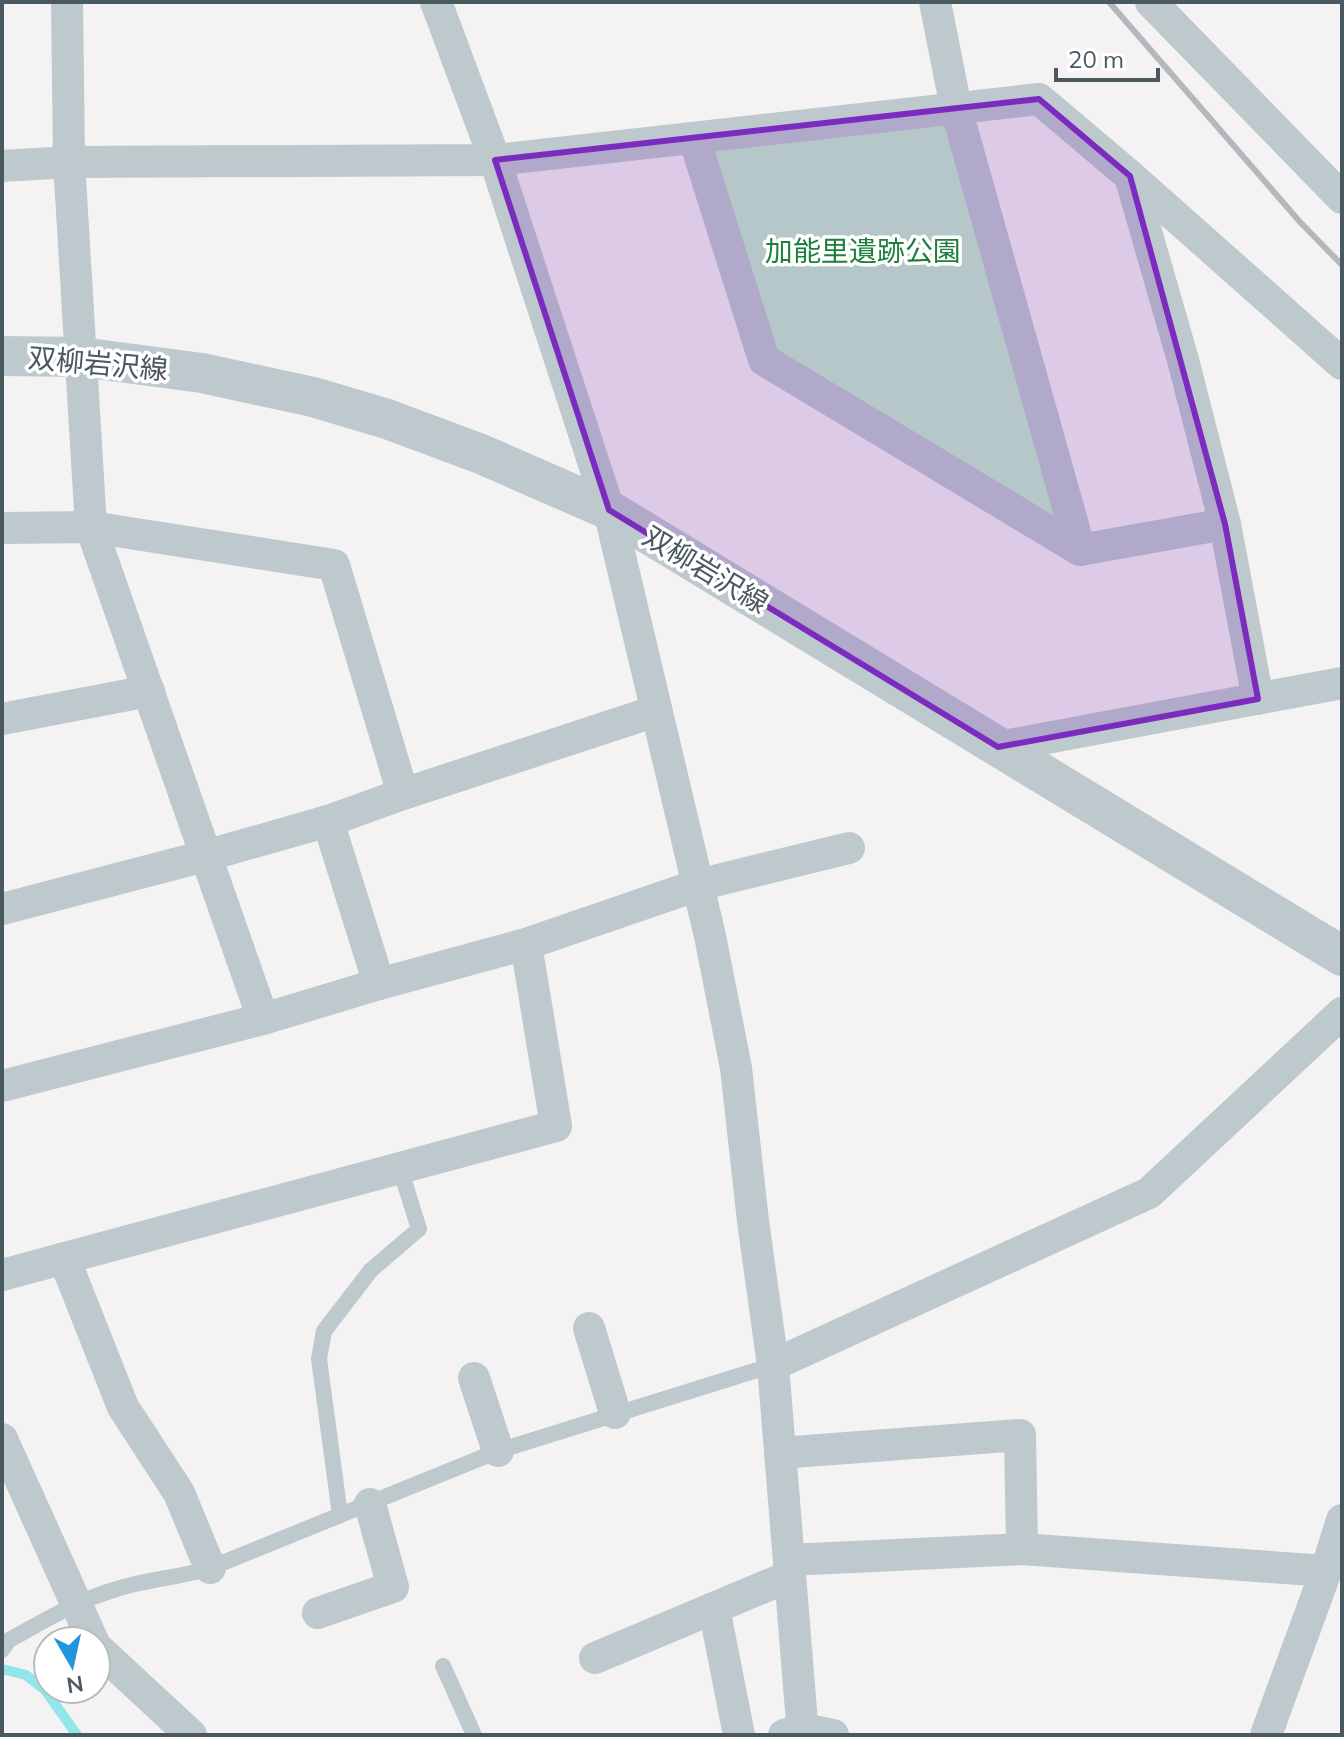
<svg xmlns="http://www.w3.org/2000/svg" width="1344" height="1737" font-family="Mulish,'Noto Sans JP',sans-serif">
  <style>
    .green { fill: #c3eecc }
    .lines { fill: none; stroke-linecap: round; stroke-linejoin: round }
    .stream { stroke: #92e6e9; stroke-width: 10 }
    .service { stroke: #bec9cd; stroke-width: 16 }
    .minor { stroke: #bec9cd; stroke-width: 32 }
    .tertiary { stroke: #bec9cd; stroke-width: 40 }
    .rail { stroke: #b4b8bc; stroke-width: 6 }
    .marked { fill: #7b2cbf; fill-opacity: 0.2; stroke: #7b2cbf; stroke-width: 6; stroke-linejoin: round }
    .labels { text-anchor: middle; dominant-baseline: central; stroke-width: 7; stroke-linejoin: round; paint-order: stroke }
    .park-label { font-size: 28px; fill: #1c7f3c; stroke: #fff }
    .street-label { font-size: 28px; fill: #4a595f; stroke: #fff }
  </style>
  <rect width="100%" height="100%" fill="#f4f2f2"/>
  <polygon class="green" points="956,108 1080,550 764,360 694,138"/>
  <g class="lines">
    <polyline class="stream" points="2,1669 26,1675 45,1690 77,1735"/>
    <g class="service">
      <polyline points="340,1515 319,1359 324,1331 371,1270 419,1229 400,1168"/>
      <path d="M2 1650 9 1640C44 1621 78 1600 117 1589 147 1579 179 1578 210 1568L498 1451 773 1365"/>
      <polyline points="443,1666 474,1735"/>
    </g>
    <g class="minor">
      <polyline points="67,2 69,162 91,527 263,1019"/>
      <polyline points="436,2 495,160 609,510 710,936 736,1068 753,1221 773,1365 803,1735"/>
      <polyline points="935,2 956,108 1080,550"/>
      <polyline points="1151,2 1342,198"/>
      <polyline points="694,138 764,360 1080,550 1225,524"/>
      <polyline points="2,166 69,162 495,160 1039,99 1130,176 1342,364"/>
      <polyline points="1130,176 1183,360 1225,524 1258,699"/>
      <polyline points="2,528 91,527 334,565 403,794"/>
      <polyline points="2,719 149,691"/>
      <polyline points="998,747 1342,683"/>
      <polyline points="328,821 379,984"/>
      <polyline points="2,909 205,856 328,821 403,794 656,711"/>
      <polyline points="2,1086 263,1019 379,984 526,944 698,885 849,848"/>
      <polyline points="64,1258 123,1407 179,1493 210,1568"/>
      <polyline points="2,1275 556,1126 526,944"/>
      <polyline points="589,1328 615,1413"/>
      <polyline points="773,1365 1149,1193 1342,1013"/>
      <polyline points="474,1378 498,1451"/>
      <polyline points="2,1439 93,1641"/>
      <polyline points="780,1453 1020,1435 1022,1549"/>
      <polyline points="789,1560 1022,1549 1326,1571"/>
      <polyline points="714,1608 739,1735"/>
      <polyline points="318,1613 393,1587 370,1504"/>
      <polyline points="96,1647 191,1735"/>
      <polyline points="595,1658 790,1576"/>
      <polyline points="784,1735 803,1729 833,1735"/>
      <polyline points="1266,1735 1326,1571 1342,1520"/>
    </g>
    <polyline class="tertiary" points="2,356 81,357 202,373 313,397 387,419 481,454 609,510 1342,956"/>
    <polyline class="rail" points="1109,2 1300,222 1342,265"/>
  </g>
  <path class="marked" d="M1039 99 1130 176 1225 524 1258 699 998 747 609 510 495 160Z"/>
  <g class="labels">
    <g class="park-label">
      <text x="863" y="250">加能里遺跡公園</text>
    </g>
    <g class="street-label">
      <text transform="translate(98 363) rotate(5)">双柳岩沢線</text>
      <text transform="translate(706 569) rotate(31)">双柳岩沢線</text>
    </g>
  </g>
  <rect width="1344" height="1737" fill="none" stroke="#4a595f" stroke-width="8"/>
  <g transform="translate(72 1665) rotate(171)"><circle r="38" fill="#ffffff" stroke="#b7bdbf" stroke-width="2"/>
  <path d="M0-6L14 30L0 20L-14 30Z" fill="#2195de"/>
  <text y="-12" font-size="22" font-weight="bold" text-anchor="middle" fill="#4a595f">N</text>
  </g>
  <path d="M1056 68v12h102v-12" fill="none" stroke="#4a595f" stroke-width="4"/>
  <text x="1068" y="68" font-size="24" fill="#4a595f" stroke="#ffffff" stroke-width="6" paint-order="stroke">20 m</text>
</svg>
